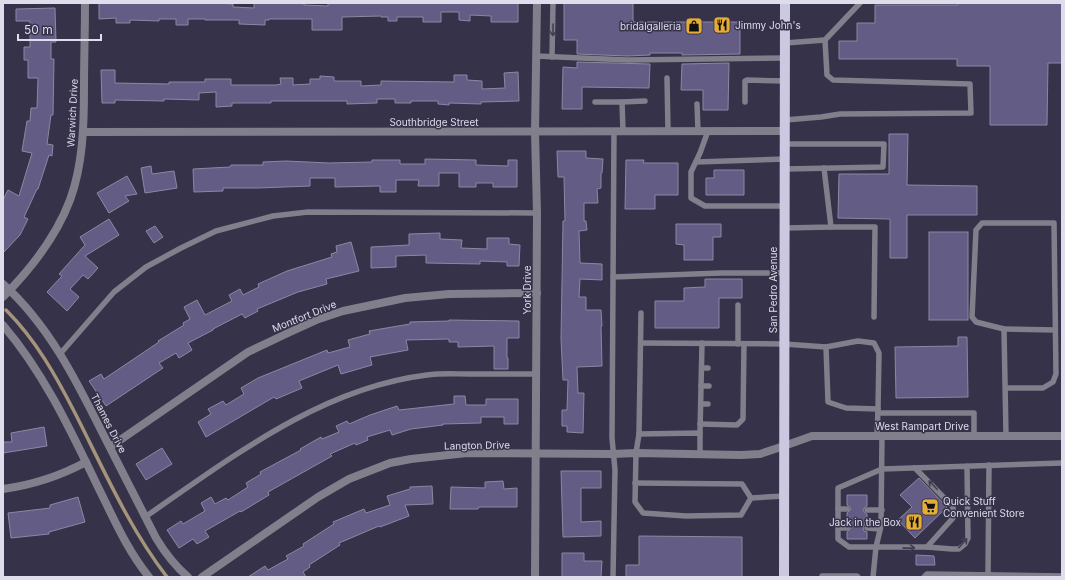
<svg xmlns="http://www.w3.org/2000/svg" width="1065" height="580" font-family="Inter,sans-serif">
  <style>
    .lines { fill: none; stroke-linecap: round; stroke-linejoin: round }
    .stream { stroke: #a5947c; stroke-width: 3.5 }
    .building { fill: #635d86; stroke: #8b88a3 }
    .service { stroke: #817f8b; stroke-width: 5.5 }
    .minor { stroke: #817f8b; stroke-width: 8 }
    .tertiary { stroke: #817f8b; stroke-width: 8 }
    .primary { stroke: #cbc9e1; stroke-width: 10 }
    .oneway { stroke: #403e53 }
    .labels { text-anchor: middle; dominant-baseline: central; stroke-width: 3; stroke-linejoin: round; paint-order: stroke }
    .poi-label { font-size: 10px; fill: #deddec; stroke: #353249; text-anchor: start }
    .street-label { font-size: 10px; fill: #deddec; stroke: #353249 }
  </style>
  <rect width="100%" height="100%" fill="#353249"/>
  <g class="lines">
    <path class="stream" d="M6 310C36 340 56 376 75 413 103 468 129 528 167 577"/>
  </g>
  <g class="building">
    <polygon points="99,3 218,3 233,4 233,7 254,8 254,3 304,3 304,5 328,6 328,3 518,3 518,22 491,22 491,16 470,15 470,21 459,20 459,12 441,12 441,22 423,22 423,17 397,17 397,21 388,21 388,17 381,17 381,16 342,17 342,30 312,30 312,19 269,19 269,20 265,20 265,25 239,24 239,20 205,20 205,19 188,19 188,25 176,25 176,19 159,19 159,21 130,20 130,23 116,23 116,18 99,19"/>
    <polygon points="564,3 633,3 633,22 740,22 740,54 682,55 682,53 650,53 650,55 627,56 577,54 577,40 564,40"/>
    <polygon points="958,3 1062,3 1062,63 1048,63 1047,125 990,125 990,66 957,66 957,59 839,59 839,41 857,41 857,23 875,23 875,5 958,5"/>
    <polygon points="55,8 56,42 51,42 51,59 54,59 53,115 51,115 47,144 53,145 52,156 49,155 38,189 37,189 24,217 28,219 20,235 3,253 3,200 8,190 19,196 32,153 22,151 27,121 30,121 31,108 37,108 38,78 28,78 28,60 24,60 24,47 30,47 30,21 16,21 16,9"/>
    <polygon points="577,62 650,64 649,88 582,87 582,109 562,109 563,67 577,68"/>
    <polygon points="729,63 728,110 703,110 703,90 681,90 682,64"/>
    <polygon points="101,70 115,70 115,83 169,84 169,82 205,82 205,79 231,79 231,85 276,85 281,84 280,78 293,78 293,85 310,84 310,79 320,79 320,76 334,77 334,81 361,81 361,86 381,85 381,81 454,82 454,75 467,75 467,80 482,81 482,89 505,88 504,73 518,72 519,101 481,102 481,104 449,103 449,105 438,104 438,101 411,101 411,103 395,103 395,99 377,99 377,103 347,104 347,101 271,101 271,103 232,103 232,106 216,107 216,92 199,93 199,100 164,99 164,101 115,100 115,103 102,103"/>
    <polygon points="889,134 908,134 907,185 977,186 977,215 907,215 907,258 890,258 890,219 838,218 839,174 889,174"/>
    <polygon points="557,151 586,151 586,158 603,159 602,173 601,173 601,188 597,189 598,203 584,203 584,221 586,221 587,230 579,231 580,263 602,264 602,280 580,279 579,297 586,297 586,310 601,310 602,326 601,326 602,366 577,367 578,393 584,393 583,433 567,432 567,426 562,426 562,410 567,410 568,380 563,380 561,339 563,221 565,221 564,177 558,177"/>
    <polygon points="425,159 476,160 476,165 508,166 508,160 517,160 517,187 493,187 493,183 476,183 476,187 459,187 459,173 439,173 439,186 418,186 419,180 396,180 396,192 380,192 380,186 335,187 335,178 310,178 310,186 258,188 223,188 223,191 194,192 193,169 230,167 231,165 263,165 263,162 286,161 329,163 372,162 372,160 400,160 400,164 425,164"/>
    <polygon points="626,160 644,160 643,163 678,163 678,195 655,195 655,209 625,209"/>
    <polygon points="151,166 152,174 174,171 177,188 145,193 141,168"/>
    <polygon points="714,170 744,170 744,195 706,195 706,178 714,178"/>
    <polygon points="127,176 137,194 125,196 129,201 109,213 97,193"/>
    <polygon points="109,219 119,235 85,256 98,268 88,279 83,275 70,289 79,297 67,311 47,292 62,276 59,274 85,245 80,237"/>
    <polygon points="676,224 721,224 721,237 713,237 713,260 684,260 684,245 676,244"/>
    <polygon points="155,226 163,237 154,243 146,231"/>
    <rect x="929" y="232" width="39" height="88"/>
    <polygon points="440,233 440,239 462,240 461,248 487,249 487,238 509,238 509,244 520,245 519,266 507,266 507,262 480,261 480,264 426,263 426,255 396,256 396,267 371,268 371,247 409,245 409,234"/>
    <polygon points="351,242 359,271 326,279 327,284 298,292 257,309 258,311 245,318 242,314 213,329 213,330 188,343 192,350 179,358 176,353 159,363 163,368 106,406 89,381 101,374 104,379 159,342 158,341 184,325 183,323 190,319 184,307 197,300 205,315 232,301 229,295 240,289 243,295 259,287 258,284 287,271 332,257 331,254 337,252 336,246"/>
    <polygon points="705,279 742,279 742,298 719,298 719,328 655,328 655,301 684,301 684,288 705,287"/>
    <polygon points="449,320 519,321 519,338 507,338 507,358 508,358 508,369 494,369 494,346 458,347 458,342 449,342 449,339 406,340 408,350 370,357 372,365 341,374 338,365 299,381 302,388 276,399 274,397 206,437 198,422 211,414 208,409 223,401 226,405 244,394 241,388 258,378 327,350 328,353 350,347 348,340 370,334 369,331 410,324 410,322 449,321"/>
    <polygon points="958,337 967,337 968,397 896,398 895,347 958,346"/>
    <polygon points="454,396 465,396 466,405 486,405 486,399 518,399 518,424 504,424 504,417 481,417 481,423 443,424 443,425 411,429 392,435 390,430 367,437 368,440 356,445 355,443 330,454 332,456 268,492 269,495 241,512 240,511 205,531 209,537 197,544 193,539 179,548 167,530 181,521 183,524 205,511 201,503 211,497 215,504 226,498 228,500 248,487 246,483 261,474 260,472 301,450 300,449 321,437 322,439 339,432 336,426 347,421 349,424 370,415 397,406 399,410 454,404"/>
    <polygon points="44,427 47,446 3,453 3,442 12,442 11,433"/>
    <polygon points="162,448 172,464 146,480 136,464"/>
    <polygon points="561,471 601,471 601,488 581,488 581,522 601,521 601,536 563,537"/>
    <polygon points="919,478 947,507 915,538 898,520 912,507 900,495"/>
    <polygon points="503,481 504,489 517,488 517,507 479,507 478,509 450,509 451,487 485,488 485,482"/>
    <polygon points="432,486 433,504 405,505 409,516 380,527 379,526 339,543 340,545 309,565 310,567 303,572 306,577 248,577 265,566 268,570 288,559 286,556 304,546 303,544 334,524 333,522 364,509 366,513 390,505 387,496 410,489 410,487"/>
    <polygon points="847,495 867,495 867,506 865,507 863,510 864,512 867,514 867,524 864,525 863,528 864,531 867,532 867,539 847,539 847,532 851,528 850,526 847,524 847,513 851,509 850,507 847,505"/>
    <polygon points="78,497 85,522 49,532 49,534 11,538 8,513 50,508 50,505"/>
    <polygon points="639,536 742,537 742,577 626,577 626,565 639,565"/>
    <polygon points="562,553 584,553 584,561 602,561 601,577 562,577"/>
    <polygon points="916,555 934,556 935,565 916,565"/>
  </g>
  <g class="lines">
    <g class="service">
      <polyline points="825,40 860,3"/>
      <polyline points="536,56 627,60 785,58"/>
      <polyline points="552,57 553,3"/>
      <polyline points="667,78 668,131"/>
      <polyline points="595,102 622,102 623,131"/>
      <polyline points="622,102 645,101"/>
      <polyline points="745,102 745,81 747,80 785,81"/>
      <polyline points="697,104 698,131"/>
      <polyline points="785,120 821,117 840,114 971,113 970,84 833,80 827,75 825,40 785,43"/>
      <polyline points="708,131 700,153 691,172 691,198 705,206 785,206"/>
      <polyline points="785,144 884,144 883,167 785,169"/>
      <polyline points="696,162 785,159"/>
      <polyline points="831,227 875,227 874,317"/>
      <polyline points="785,228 831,227 824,168"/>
      <polyline points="613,277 721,273 785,273"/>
      <polyline points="641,313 639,434 636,453 635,502 643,513 686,516 741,515 751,498 784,496"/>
      <polyline points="1004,329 1055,330"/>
      <polyline points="641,343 784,344 826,347 858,341 874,343 879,353 878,409"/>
      <polyline points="738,344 738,305"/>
      <polyline points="826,347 828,402 846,408 878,409 877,436"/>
      <polyline points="60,354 114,292 146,267 181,248 216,231 273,216 308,212 537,213"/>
      <polyline points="702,368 708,368"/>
      <polyline points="701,386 709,386"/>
      <polyline points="1006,388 1043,388 1053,382 1056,374 1054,223 982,223 976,230 972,317 976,322 1004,329 1006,436"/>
      <polyline points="701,404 708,404"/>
      <polyline points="878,413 974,413 974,436"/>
      <polyline points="700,424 737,425 743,419 744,344"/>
      <polyline points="700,433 702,343"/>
      <polyline points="639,434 700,433 700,454"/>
      <polyline points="967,466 968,538 965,544 959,549 952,549 927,547 849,547 838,539 838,488 882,469 1062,463"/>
      <polyline points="915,468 953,507 953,518 927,547"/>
      <polyline points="635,483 742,484 751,498"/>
      <polyline points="838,509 847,509"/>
      <polyline points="867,510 882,510"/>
      <path d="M145 517C231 458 320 388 427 375 441 373 455 374 469 374 492 374 514 374 536 374"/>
      <polyline points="838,528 847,528"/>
      <polyline points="867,528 880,529"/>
      <polyline points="613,577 615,470 612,438 614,131"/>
      <polyline points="822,577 822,576 857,576 858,577"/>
      <polyline points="873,577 876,547 881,526 882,436"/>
      <polyline points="924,577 927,574 1062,576"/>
      <polyline points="988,577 989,465"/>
    </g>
    <g class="minor">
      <polyline points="84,132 785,131"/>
      <path d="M3 284C48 324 76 380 102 432 120 468 138 503 156 538 165 553 175 566 188 577"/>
      <path d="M3 297C31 269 56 237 70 200 83 165 84 125 84 88 84 60 85 31 85 3"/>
      <path d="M3 325C44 373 71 431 98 487 114 519 127 550 149 577"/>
      <polyline points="110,447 248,352 288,333 316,320 343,311 405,298 449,294 537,293"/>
      <path d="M3 489C32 485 60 476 86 462"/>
      <polyline points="202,577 318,497 349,479 390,463 411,459 467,453 612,454 636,453 741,455 760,454 784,446"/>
      <polyline points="535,577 537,213 535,132 537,3"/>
    </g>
    <polyline class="tertiary" points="784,446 812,436 1062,436"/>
    <polyline class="primary" points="784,577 785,3"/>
  </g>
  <defs><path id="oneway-shaft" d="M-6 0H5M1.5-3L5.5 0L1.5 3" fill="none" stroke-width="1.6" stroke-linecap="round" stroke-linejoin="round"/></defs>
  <g class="oneway">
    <use href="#oneway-shaft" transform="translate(553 30) rotate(91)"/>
    <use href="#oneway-shaft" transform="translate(933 485) rotate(-134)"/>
    <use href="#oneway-shaft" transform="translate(963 543) rotate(-49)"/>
    <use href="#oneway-shaft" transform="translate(909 548) rotate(-1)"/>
  </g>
  <defs>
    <g id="restaurant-square" transform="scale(0.9)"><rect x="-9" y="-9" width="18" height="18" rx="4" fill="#e5ad36" stroke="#353249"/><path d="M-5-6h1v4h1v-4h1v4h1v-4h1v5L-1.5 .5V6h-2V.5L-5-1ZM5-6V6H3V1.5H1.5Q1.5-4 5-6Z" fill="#111"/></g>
    <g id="shop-square" transform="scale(0.9)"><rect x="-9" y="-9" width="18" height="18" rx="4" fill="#e5ad36" stroke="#353249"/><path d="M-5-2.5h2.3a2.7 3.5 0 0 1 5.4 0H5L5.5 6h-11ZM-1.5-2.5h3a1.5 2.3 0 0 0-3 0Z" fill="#111"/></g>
    <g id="supermarket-square" transform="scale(0.9)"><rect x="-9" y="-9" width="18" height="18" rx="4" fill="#e5ad36" stroke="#353249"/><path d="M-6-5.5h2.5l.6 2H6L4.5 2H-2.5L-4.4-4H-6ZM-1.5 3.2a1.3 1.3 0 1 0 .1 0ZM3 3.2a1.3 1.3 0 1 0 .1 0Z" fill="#111"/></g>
  </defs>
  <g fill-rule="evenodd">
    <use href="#restaurant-square" x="722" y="25"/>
    <use href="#shop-square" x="694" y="26"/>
    <use href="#supermarket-square" x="930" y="507"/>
    <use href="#restaurant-square" x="914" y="522"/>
  </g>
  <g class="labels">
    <g class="poi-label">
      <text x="735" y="25">Jimmy John's</text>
      <text x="681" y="26" text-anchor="end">bridalgalleria</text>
      <text x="943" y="501">Quick Stuff<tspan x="943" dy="12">Convenient Store</tspan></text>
      <text x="901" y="522" text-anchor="end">Jack in the Box</text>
    </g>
    <g class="street-label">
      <text transform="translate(72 113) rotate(-87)">Warwich Drive</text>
      <text x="434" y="122">Southbridge Street</text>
      <text transform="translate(527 290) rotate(-90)">York Drive</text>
      <text transform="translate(773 290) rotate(-90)">San Pedro Avenue</text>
      <text transform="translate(304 316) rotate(-22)">Montfort Drive</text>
      <text transform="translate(109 423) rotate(63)">Thames Drive</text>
      <text x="922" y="426">West Rampart Drive</text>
      <text transform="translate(477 445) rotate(-1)">Langton Drive</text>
    </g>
  </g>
  <rect width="1065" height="580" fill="none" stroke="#deddec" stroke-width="8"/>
  <path d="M18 34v6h83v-6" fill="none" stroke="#deddec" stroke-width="2"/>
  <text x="24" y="34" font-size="12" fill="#deddec" stroke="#353249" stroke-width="3" paint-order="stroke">50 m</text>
</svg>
